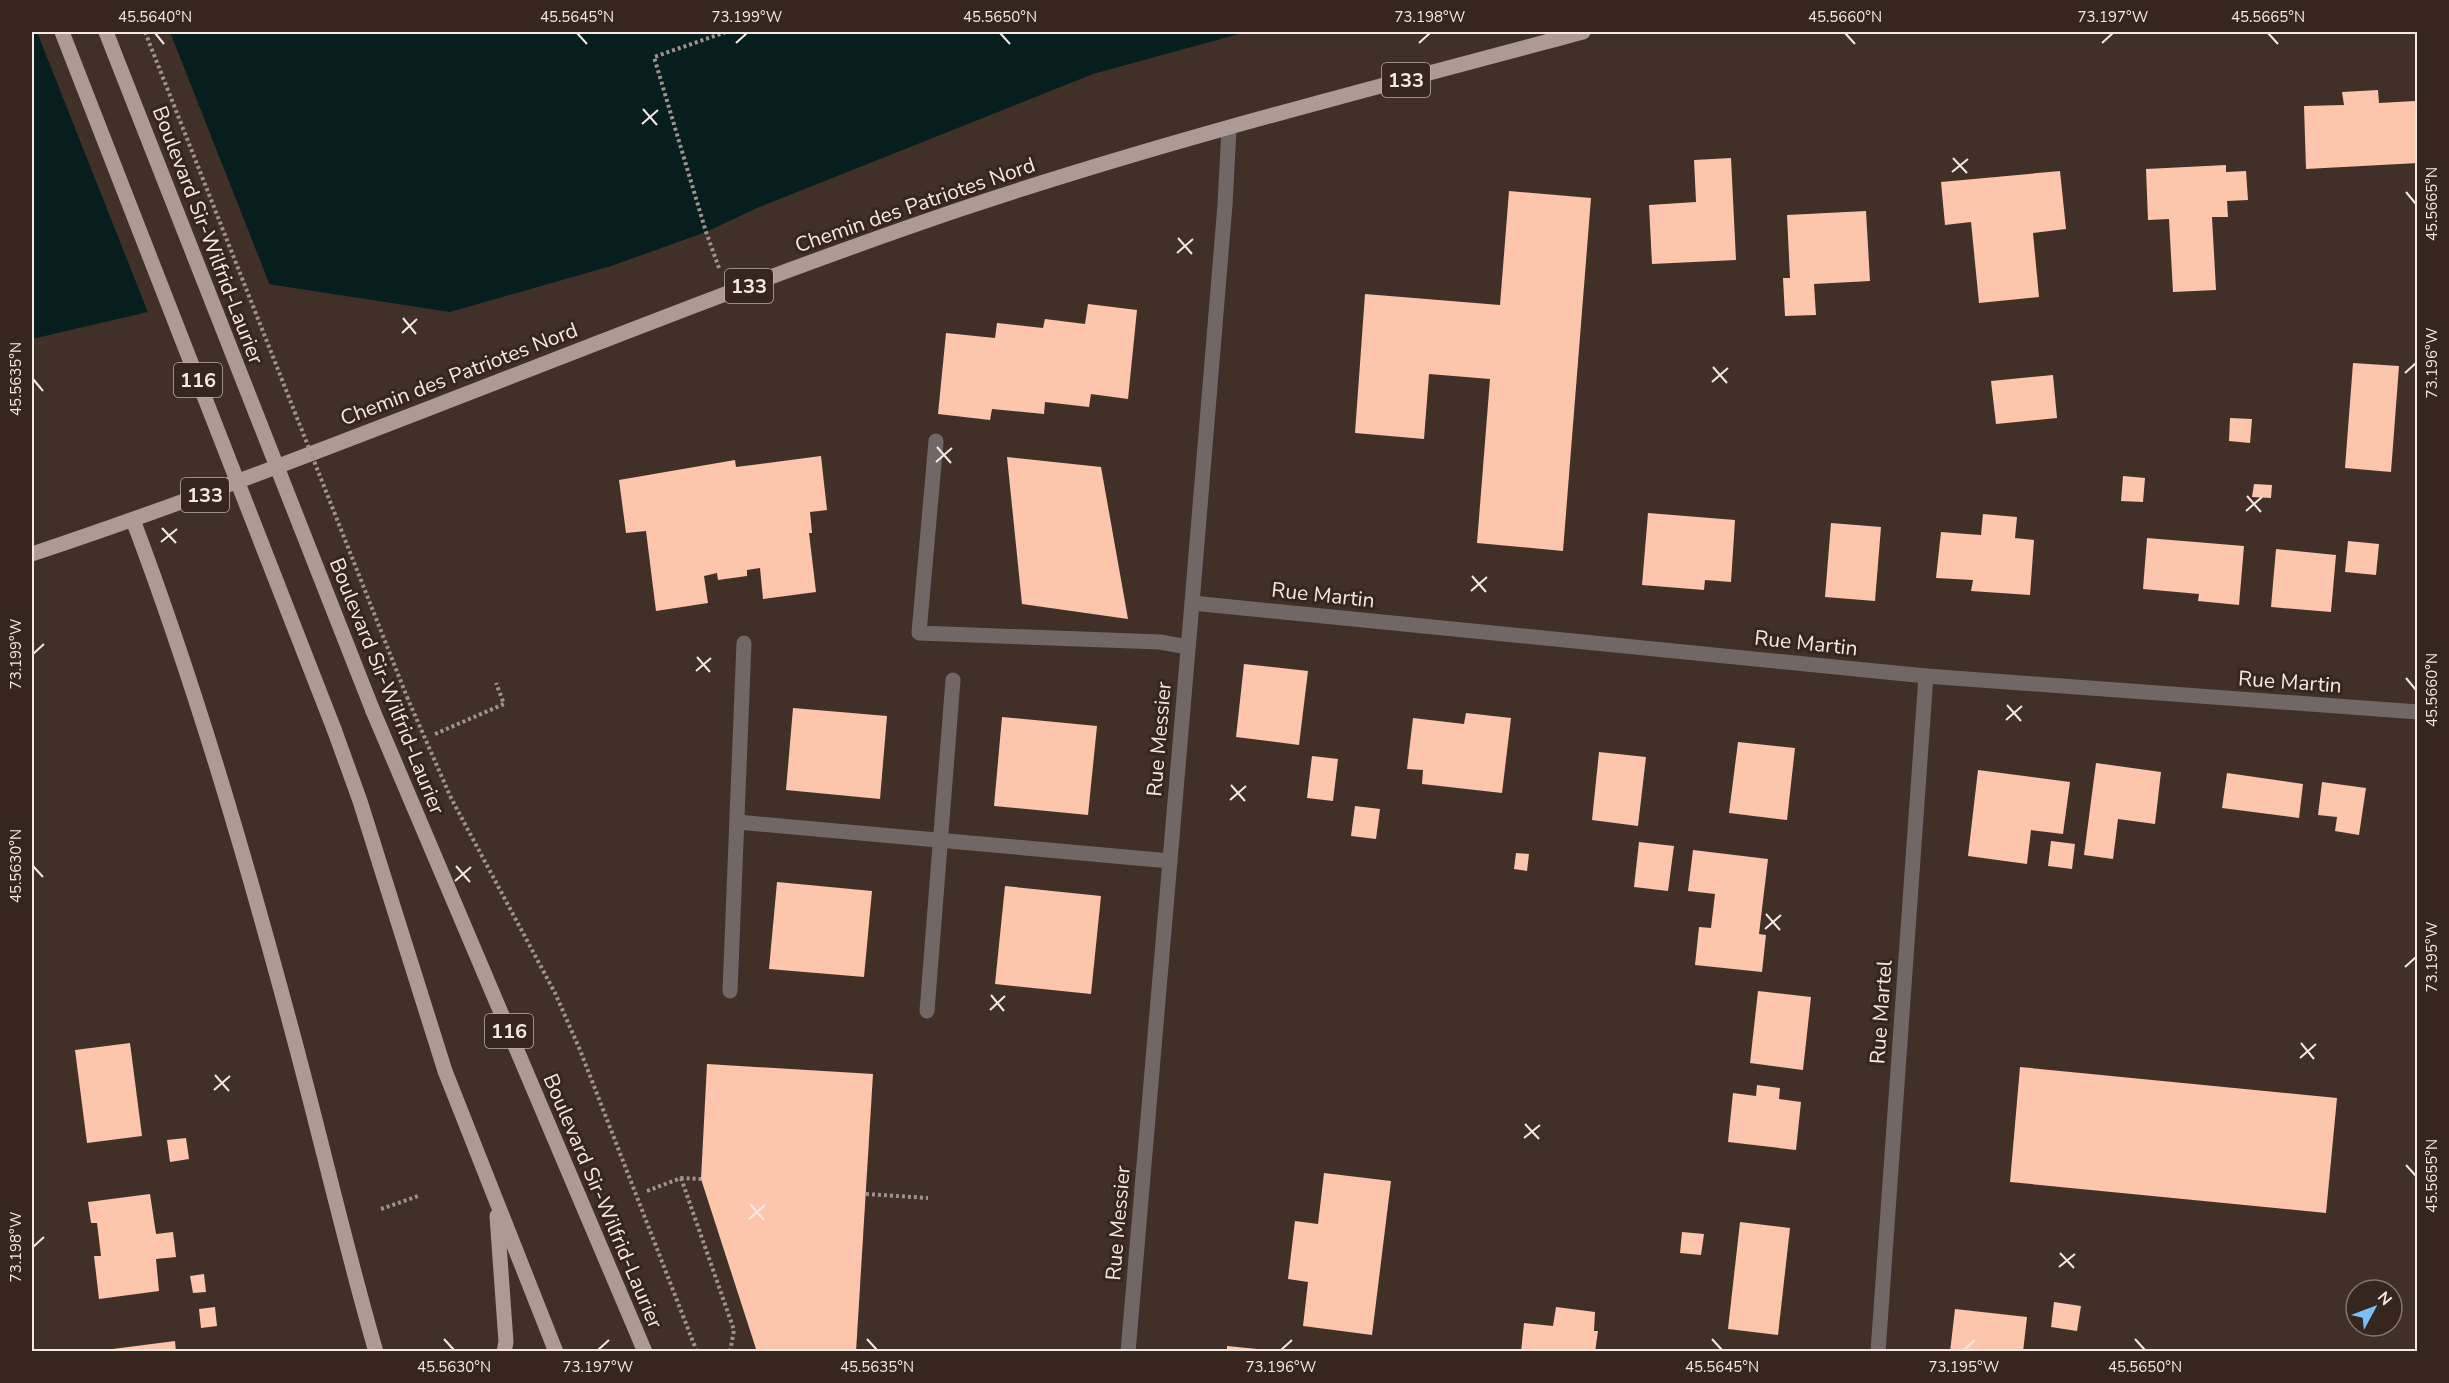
<svg xmlns="http://www.w3.org/2000/svg" width="2449" height="1383" font-family="'Nunito Sans',sans-serif">
  <style>
    .water { fill: #071e1e }
    .pier { fill: #413028 }
    .building { fill: #fdc5ab }
    .lines { fill: none; stroke-linecap: round; stroke-linejoin: round }
    .path { stroke: #a1938c; stroke-width: 4; stroke-dasharray: 3 3; stroke-linecap: butt }
    .minor { stroke: #716865; stroke-width: 15 }
    .major { stroke: #ad9a94; stroke-width: 15 }
    .path-bridge { stroke: #a1938c; stroke-width: 4; stroke-dasharray: 3 3; stroke-linecap: butt }
    .major-bridge { stroke: #ad9a94; stroke-width: 15 }
    .ticks { fill: none; stroke: #f5e9e4; stroke-width: 2 }
    .labels { text-anchor: middle; dominant-baseline: central; stroke-width: 6; stroke-linejoin: round; paint-order: stroke }
    .shield { fill: #36261e; stroke: #bcaea9; stroke-width: 1.5 }
    .shield-label { font-size: 20px; font-weight: bold; fill: #f5e9e4 }
    .street-label { font-size: 21px; fill: #f5e9e4; stroke: #36261e }
    .neatline { fill: none; stroke: #f5e9e4; stroke-width: 2 }
    .ticks-label { font-size: 15px; text-anchor: middle; fill: #f5e9e4 }
  </style>
  <rect width="100%" height="100%" fill="#413028"/>
  <polygon class="water" points="32,32 1246,32 1093,74 757,208 706,232 611,266 450,312 268,284 32,339"/>
  <polygon class="pier" points="37,32 170,32 271,288 149,315"/>
  <g class="building">
    <polygon points="2378,90 2379,103 2415,101 2418,163 2306,169 2304,106 2344,105 2342,92"/>
    <polygon points="1731,158 1736,260 1652,264 1649,205 1696,202 1694,160"/>
    <polygon points="2226,165 2226,172 2246,171 2248,200 2227,201 2228,217 2212,217 2216,290 2173,292 2169,219 2148,220 2146,169"/>
    <polygon points="2060,171 2066,229 2033,233 2039,297 1979,303 1971,222 1945,225 1941,182"/>
    <polygon points="1509,191 1591,198 1563,551 1477,543 1490,379 1429,374 1424,439 1355,433 1365,294 1500,305"/>
    <polygon points="1866,211 1870,281 1814,284 1816,315 1785,316 1783,278 1790,278 1787,215"/>
    <polygon points="1088,304 1137,310 1128,399 1091,394 1089,407 1045,402 1044,414 992,409 990,420 938,414 946,333 995,338 997,323 1043,328 1045,319 1085,324"/>
    <polygon points="2353,363 2399,366 2391,472 2345,468"/>
    <polygon points="2053,375 2057,418 1996,424 1991,381"/>
    <polygon points="2230,418 2252,419 2250,443 2229,441"/>
    <polygon points="821,456 827,510 810,512 812,533 809,533 816,592 763,599 760,568 747,570 747,576 718,580 717,573 704,576 708,603 656,611 646,531 626,533 619,480 735,460 736,467"/>
    <polygon points="1007,457 1101,467 1128,619 1022,604"/>
    <polygon points="2123,476 2145,478 2143,502 2121,501"/>
    <polygon points="2254,484 2272,485 2271,498 2252,497"/>
    <polygon points="1648,513 1735,520 1731,582 1705,580 1704,590 1642,585"/>
    <polygon points="1983,514 2017,517 2015,538 2034,540 2030,595 1971,591 1973,580 1936,578 1941,532 1981,535"/>
    <polygon points="1831,523 1881,527 1875,601 1825,597"/>
    <polygon points="2147,538 2244,546 2239,605 2198,601 2199,594 2143,589"/>
    <polygon points="2348,541 2379,544 2376,575 2345,572"/>
    <polygon points="2276,549 2336,555 2331,612 2271,607"/>
    <polygon points="1244,664 1308,671 1299,745 1236,737"/>
    <polygon points="793,708 887,716 880,799 786,790"/>
    <polygon points="1466,713 1511,718 1502,793 1422,784 1423,770 1407,769 1413,718 1464,724"/>
    <polygon points="1002,717 1097,726 1088,815 994,806"/>
    <polygon points="1738,742 1795,748 1787,820 1729,813"/>
    <polygon points="1599,752 1646,757 1638,826 1592,820"/>
    <polygon points="1312,756 1338,759 1333,801 1307,798"/>
    <polygon points="2096,763 2161,772 2155,824 2118,819 2113,859 2084,855"/>
    <polygon points="1978,770 2070,782 2063,834 2031,830 2027,864 1968,856"/>
    <polygon points="2227,773 2303,784 2299,818 2222,808"/>
    <polygon points="2322,782 2366,788 2359,835 2335,831 2337,817 2318,815"/>
    <polygon points="1355,806 1380,809 1376,839 1351,836"/>
    <polygon points="2051,841 2075,844 2072,869 2048,866"/>
    <polygon points="1639,842 1674,846 1668,891 1634,887"/>
    <polygon points="1693,850 1768,859 1759,934 1766,935 1762,972 1695,965 1699,927 1711,928 1715,894 1688,891"/>
    <polygon points="1516,853 1529,854 1527,871 1514,869"/>
    <polygon points="777,882 872,891 864,977 769,969"/>
    <polygon points="1005,886 1101,896 1091,994 995,984"/>
    <polygon points="1758,991 1811,997 1803,1070 1750,1063"/>
    <polygon points="130,1043 142,1136 87,1143 75,1050"/>
    <polygon points="707,1064 873,1074 856,1352 757,1352 701,1179"/>
    <polygon points="2020,1067 2337,1098 2326,1213 2010,1182"/>
    <polygon points="1757,1085 1780,1088 1779,1099 1801,1102 1796,1150 1728,1142 1733,1093 1756,1096"/>
    <polygon points="186,1138 189,1159 170,1162 167,1140"/>
    <polygon points="1324,1173 1391,1181 1372,1335 1303,1326 1308,1282 1288,1279 1295,1221 1318,1224"/>
    <polygon points="150,1194 156,1234 173,1232 176,1257 156,1259 159,1291 99,1299 94,1256 101,1256 97,1223 91,1223 88,1202"/>
    <polygon points="1740,1222 1790,1228 1778,1335 1728,1329"/>
    <polygon points="1682,1232 1704,1234 1701,1255 1680,1253"/>
    <polygon points="204,1274 206,1292 193,1293 190,1276"/>
    <polygon points="2054,1302 2081,1306 2077,1331 2051,1327"/>
    <polygon points="215,1307 217,1326 201,1328 199,1309"/>
    <polygon points="1556,1307 1595,1312 1594,1331 1598,1331 1595,1352 1521,1352 1524,1323 1553,1326"/>
    <polygon points="1955,1309 2027,1317 2023,1352 1950,1352"/>
    <polygon points="175,1341 176,1352 105,1352 105,1350"/>
    <polygon points="1227,1346 1267,1350 1267,1352 1227,1352"/>
  </g>
  <g class="lines">
    <g class="path">
      <polyline points="719,268 706,232 654,57 726,32"/>
      <polyline points="407,697 451,798 555,993 580,1050 697,1352"/>
      <polyline points="435,734 504,704 496,683"/>
      <polyline points="681,1178 734,1330 730,1352"/>
      <polyline points="647,1191 681,1178 701,1179"/>
      <polyline points="866,1194 928,1198"/>
      <polyline points="381,1209 418,1196"/>
    </g>
    <g class="minor">
      <polyline points="936,441 919,633 1160,642 1188,647"/>
      <polyline points="1192,603 1926,676 2418,712"/>
      <polyline points="737,822 1170,861"/>
      <polyline points="730,991 744,643"/>
      <polyline points="927,1011 953,680"/>
      <polyline points="1128,1352 1192,603 1225,205 1229,129"/>
      <polyline points="1878,1352 1926,676"/>
    </g>
    <g class="major">
      <path d="M133 520C196 687 246 859 292 1031 321 1138 345 1245 376 1352"/>
      <path d="M32 554C344 450 646 316 958 210 1163 141 1374 88 1583 32"/>
      <polyline points="373,711 645,1352"/>
      <polyline points="334,729 360,801 445,1071 556,1352"/>
      <polyline points="497,1216 506,1342 504,1352"/>
    </g>
    <polyline class="path-bridge" points="145,32 407,697"/>
    <g class="major-bridge">
      <polyline points="62,32 334,729"/>
      <polyline points="106,32 373,711"/>
    </g>
  </g>
  <path class="ticks" d="M155 33 164 44M577 33 587 44M1000 33 1010 44M1845 33 1855 44M2268 33 2278 44M736 43 747 33M1419 43 1430 33M2102 43 2113 33M643 109 657 125M642 124 658 110M1953 158 1967 173M1952 172 1968 159M2406 192 2416 204M1178 238 1192 254M1177 253 1193 239M403 318 416 334M402 333 417 319M1713 367 1727 383M2405 373 2416 363M33 379 43 391M1712 382 1728 368M937 447 951 463M936 462 952 448M2247 496 2261 512M2246 511 2262 497M162 528 176 543M161 542 177 529M1472 576 1486 592M1471 591 1487 577M33 654 44 644M697 657 710 672M696 671 711 658M2406 678 2416 690M2007 705 2021 721M2006 720 2022 706M1231 785 1245 801M1230 800 1246 786M33 866 43 877M456 866 470 882M455 881 471 867M1766 914 1780 930M1765 929 1781 915M2405 967 2416 957M991 995 1004 1011M990 1010 1005 996M2301 1043 2314 1059M2300 1058 2316 1044M215 1075 229 1091M214 1090 230 1076M1525 1124 1539 1139M1524 1138 1540 1125M2406 1165 2416 1176M750 1204 764 1220M749 1219 765 1205M33 1247 44 1237M2060 1253 2074 1268M2059 1267 2075 1254M444 1339 454 1350M867 1339 877 1350M1712 1339 1722 1350M2135 1339 2145 1350M598 1350 609 1340M1281 1350 1292 1340M1964 1350 1975 1340"/>
  <g class="labels">
    <g class="shield">
      <rect x="1382" y="63" width="48" height="34" rx="4.5"/>
      <rect x="725" y="269" width="48" height="34" rx="4.5"/>
      <rect x="174" y="363" width="48" height="34" rx="4.5"/>
      <rect x="181" y="478" width="48" height="34" rx="4.5"/>
      <rect x="485" y="1014" width="48" height="34" rx="4.5"/>
    </g>
    <g class="shield-label">
      <text x="1406" y="80">133</text>
      <text x="749" y="286">133</text>
      <text x="198" y="380">116</text>
      <text x="205" y="495">133</text>
      <text x="509" y="1031">116</text>
    </g>
    <g class="street-label">
      <text transform="translate(915 205) rotate(-19)">Chemin des Patriotes Nord</text>
      <text transform="translate(208 235) rotate(69)">Boulevard Sir-Wilfrid-Laurier</text>
      <text transform="translate(459 374) rotate(-21)">Chemin des Patriotes Nord</text>
      <text transform="translate(1323 595) rotate(6)">Rue Martin</text>
      <text transform="translate(1806 643) rotate(6)">Rue Martin</text>
      <text transform="translate(2290 682) rotate(4)">Rue Martin</text>
      <text transform="translate(387 686) rotate(68)">Boulevard Sir-Wilfrid-Laurier</text>
      <text transform="translate(1159 739) rotate(-85)">Rue Messier</text>
      <text transform="translate(1881 1012) rotate(-86)">Rue Martel</text>
      <text transform="translate(603 1201) rotate(67)">Boulevard Sir-Wilfrid-Laurier</text>
      <text transform="translate(1118 1223) rotate(-85)">Rue Messier</text>
    </g>
  </g>
  <rect width="2449" height="1383" fill="none" stroke="#36261e" stroke-width="66"/>
  <g transform="translate(2374 1308) rotate(49)"><circle r="28" fill="#36261e" stroke="#82746d" stroke-width="1.5"/>
  <path d="M0-4.5L10 22L0 15L-10 22Z" fill="#7bbef8"/>
  <text y="-9" font-size="16" font-weight="bold" text-anchor="middle" fill="#f5e9e4">N</text>
  </g>
  <rect x="33" y="33" width="2383" height="1317" class="neatline"/>
  <g class="ticks-label">
    <text x="155" y="22">45.5640°N</text>
    <text x="577" y="22">45.5645°N</text>
    <text x="747" y="22">73.199°W</text>
    <text x="1000" y="22">45.5650°N</text>
    <text x="1430" y="22">73.198°W</text>
    <text x="1845" y="22">45.5660°N</text>
    <text x="2113" y="22">73.197°W</text>
    <text x="2268" y="22">45.5665°N</text>
    <text transform="translate(2432 204) rotate(-90)" y="5">45.5665°N</text>
    <text transform="translate(2432 363) rotate(-90)" y="5">73.196°W</text>
    <text transform="translate(16 379) rotate(-90)" y="5">45.5635°N</text>
    <text transform="translate(16 654) rotate(-90)" y="5">73.199°W</text>
    <text transform="translate(2432 690) rotate(-90)" y="5">45.5660°N</text>
    <text transform="translate(16 866) rotate(-90)" y="5">45.5630°N</text>
    <text transform="translate(2432 957) rotate(-90)" y="5">73.195°W</text>
    <text transform="translate(2432 1176) rotate(-90)" y="5">45.5655°N</text>
    <text transform="translate(16 1247) rotate(-90)" y="5">73.198°W</text>
    <text x="454" y="1372">45.5630°N</text>
    <text x="598" y="1372">73.197°W</text>
    <text x="877" y="1372">45.5635°N</text>
    <text x="1281" y="1372">73.196°W</text>
    <text x="1722" y="1372">45.5645°N</text>
    <text x="1964" y="1372">73.195°W</text>
    <text x="2145" y="1372">45.5650°N</text>
  </g>
</svg>
